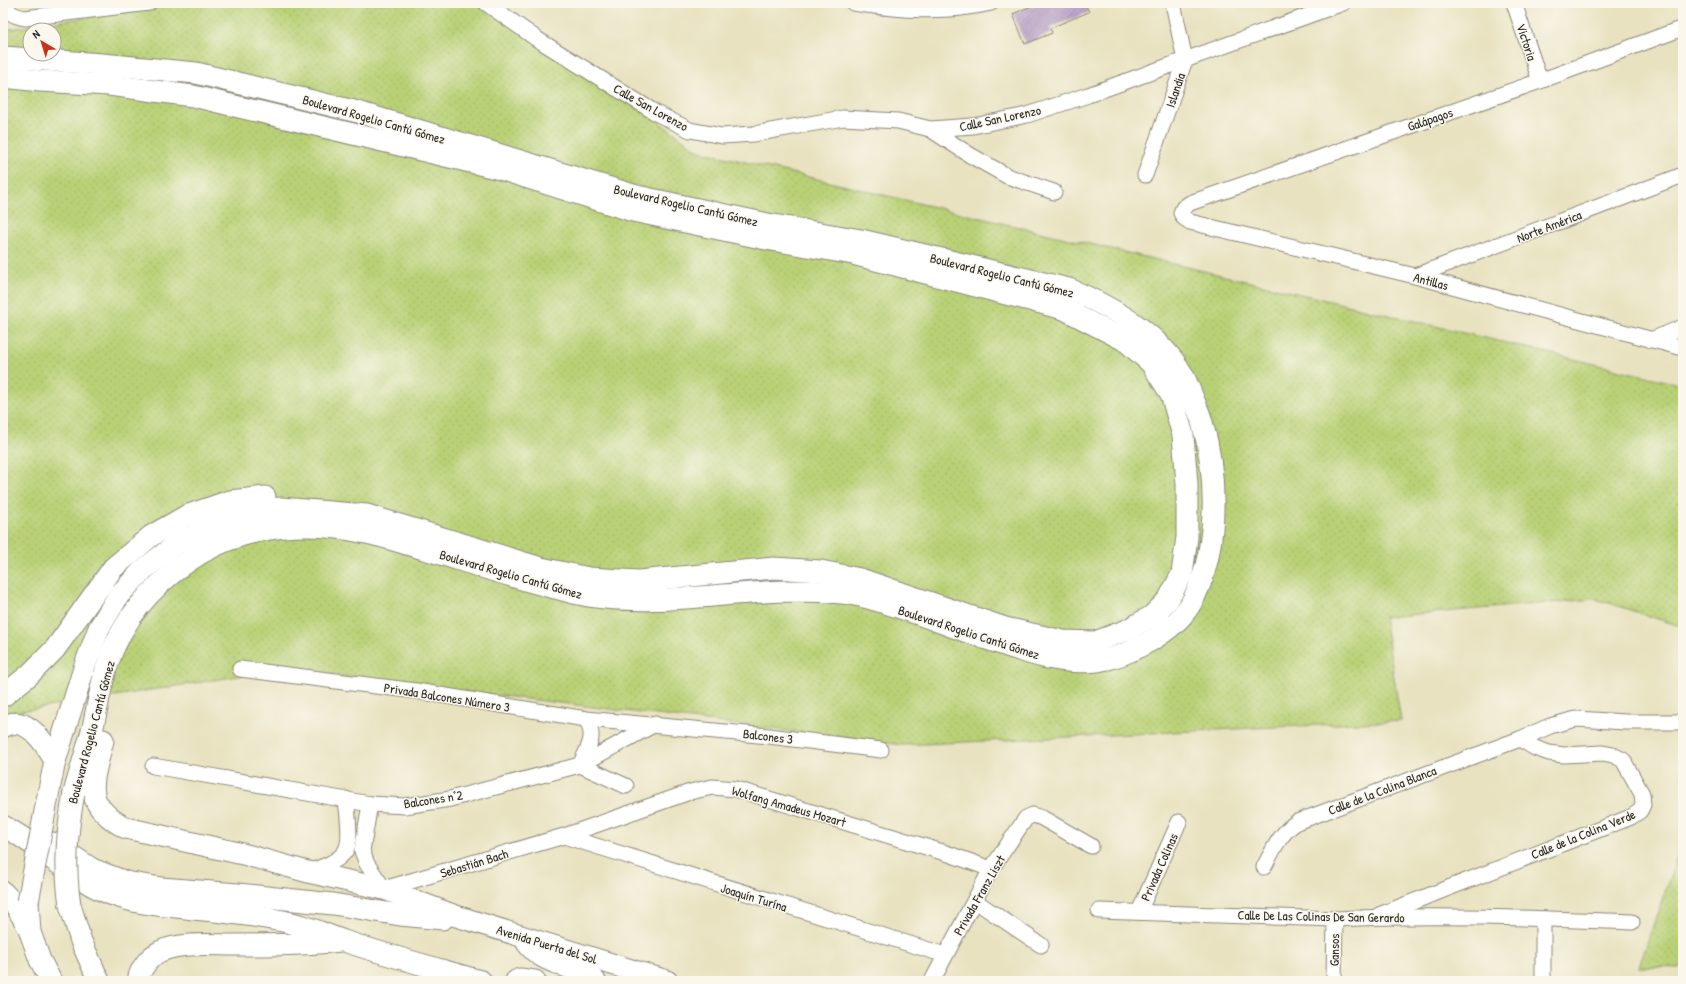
<svg xmlns="http://www.w3.org/2000/svg" width="1686" height="984" font-family="'Patrick Hand',sans-serif">
  <style>
    .grass { fill: url(#grass-dots); stroke: #727e50; fill-rule: evenodd }
    .building { fill: url(#building-hatch) }
    .lines { fill: none; stroke-linecap: round; stroke-linejoin: round }
    .minor-casing { stroke: #8a8676; stroke-width: 17 }
    .tertiary-casing { stroke: #8a8676; stroke-width: 21 }
    .secondary-casing { stroke: #8a8676; stroke-width: 23 }
    .minor { stroke: #fff; stroke-width: 15 }
    .tertiary { stroke: #fff; stroke-width: 19 }
    .secondary { stroke: #fff; stroke-width: 21 }
    .secondary-bridge-casing { stroke: #8a8676; stroke-width: 23; stroke-linecap: butt }
    .secondary-bridge { stroke: #fff; stroke-width: 21 }
    .labels { text-anchor: middle; dominant-baseline: central; stroke-width: 3; stroke-linejoin: round; paint-order: stroke }
    .street-label { font-size: 13px; fill: #2b2b2b; stroke: #fbf7ec }
  </style>
  <defs>
    <pattern id="grass-dots" width="8" height="8" patternUnits="userSpaceOnUse"><rect width="8" height="8" fill="#b9d176"/><path d="M2 2h.1M6 6h.1" fill="none" stroke="#9fb466" stroke-width="1.8" stroke-linecap="round"/></pattern>
    <pattern id="building-hatch" width="6" height="6" patternUnits="userSpaceOnUse"><rect width="6" height="6" fill="#b59dc6"/><path d="M-1 1l2-2M0 6l6-6M5 7l2-2" fill="none" stroke="#9380a1"/></pattern>
  </defs>
  <rect width="100%" height="100%" fill="#fbf7ec"/>
  <filter id="ink" filterUnits="userSpaceOnUse"><feTurbulence type="fractalNoise" baseFrequency=".025" numOctaves="2"/><feDisplacementMap in="SourceGraphic" scale="8" xChannelSelector="R" yChannelSelector="G"/><feConvolveMatrix kernelMatrix="1 2 1 2 8 2 1 2 1" color-interpolation-filters="sRGB"/></filter>
  <filter id="wash" filterUnits="userSpaceOnUse"><feTurbulence type="fractalNoise" baseFrequency=".012" numOctaves="4" result="noise"/><feDisplacementMap in="SourceGraphic" scale="16" xChannelSelector="R" yChannelSelector="G"/><feGaussianBlur stdDeviation="0.9" result="paint"/><feColorMatrix in="noise" values="0 0 0 0 0 0 0 0 0 0 0 0 0 0 0 0 0 1.4 0 .05"/><feComposite in="paint" operator="in"/></filter>
  <g filter="url(#wash)">
    <rect width="100%" height="100%" fill="#e8e2c0"/>
    <g class="grass">
      <path d="M180 3H495L699 151 1683 385V627L1596 599 1384 617 1401 721 903 745 282 669 3 714V30ZM30 30H54V54H30Z"/>
      <polygon points="1683,839 1683,968 1639,967"/>
    </g>
    <g id="blocks">
      <polygon class="building" points="1038,3 1085,3 1089,12 1050,28 1052,33 1025,44 1013,14"/>
    </g>
  </g>
  <g filter="url(#ink)">
    <use href="#blocks" fill-opacity="0" stroke="#8a8676" stroke-width="1"/>
    <g class="lines">
      <g class="minor-casing">
        <g id="minor">
          <path d="M5 3C8 14 15 16 25 18L149 3"/>
          <polyline points="486,3 537,39 656,113 690,130 722,136 754,134 843,118 898,121 930,129 973,126 1027,115 1088,95 1343,3"/>
          <path d="M853 3C900 10 943 14 991 3"/>
          <polyline points="1514,3 1540,81"/>
          <polyline points="1683,28 1540,81 1190,203 1183,208 1181,213 1184,218 1190,222 1415,276 1683,348"/>
          <polyline points="930,129 970,155 1007,176 1054,192"/>
          <polyline points="1145,175 1185,60 1173,3"/>
          <polyline points="1415,276 1683,175"/>
          <polyline points="1651,340 1683,327"/>
          <polyline points="240,669 416,691 586,719 769,736 881,750"/>
          <path d="M586 719C597 738 588 747 580 765L626 786"/>
          <polyline points="153,766 370,804 405,806 450,799 580,765 655,724"/>
          <polyline points="370,804 362,851 367,864 384,889 564,836 690,792 712,787 736,789 949,854 991,869"/>
          <polyline points="564,836 945,955"/>
          <path d="M1264 867C1273 850 1280 833 1297 822L1520 739 1550 726 1576 719 1626 722H1683"/>
          <path d="M308 872C320 868 339 862 346 850 352 839 347 811 346 799"/>
          <polyline points="975,901 1041,945"/>
          <path d="M1099 911 1335 919C1433 914 1533 918 1632 922"/>
          <polyline points="1139,912 1179,822"/>
          <polyline points="1379,915 1631,817 1640,811 1643,805 1642,794 1623,760 1613,755 1603,753 1564,755 1549,753 1535,748 1520,739"/>
          <polyline points="1543,919 1543,981"/>
          <polyline points="932,981 991,869 1026,818 1033,815 1042,818 1091,846"/>
          <polyline points="1334,981 1335,919"/>
        </g>
      </g>
      <g class="tertiary-casing">
        <polyline id="tertiary" points="3,891 10,898 30,932"/>
      </g>
      <g class="secondary-casing">
        <g id="secondary">
          <path d="M3 57 102 64 196 73 358 112 637 196 768 224 861 240 1069 289C1113 308 1158 332 1183 375 1187 382 1190 391 1193 398 1196 406 1200 414 1202 422 1218 476 1219 556 1190 605 1174 632 1128 657 1097 661 1054 666 1013 648 973 634 936 621 898 605 860 596 835 591 809 591 784 591 719 593 651 606 588 596 577 594 565 591 555 588 510 577 467 562 424 549 405 544 386 537 366 533 310 520 252 524 201 553 165 575 133 606 115 645 103 671 99 699 93 727 87 749 80 771 74 793"/>
          <polyline points="3,77 40,81 109,85 193,96 500,169 633,211 766,239 853,254 1064,309 1126,341 1151,363 1171,394 1183,435 1187,484 1187,537 1182,574 1168,600 1152,616 1127,630 1095,642 1063,641 1005,628 860,579 821,571 774,568 638,581 589,578 541,568 367,515 281,508 247,513 210,527 175,545 143,570 119,595 99,628 85,665 55,761 49,790"/>
          <polyline points="3,696 29,675 55,649 113,568 151,536 186,516 230,501 265,497"/>
          <path d="M3 727C26 712 46 745 55 761"/>
          <path d="M103 740C93 783 80 803 126 828L243 854 308 872 384 889 453 915 667 981"/>
          <path d="M3 826C44 847 74 883 119 897 143 905 169 906 193 909 226 912 260 916 292 923 310 927 327 935 344 941 389 956 435 968 481 981"/>
          <polyline points="53,843 92,869 126,882 161,888 238,894 333,904 400,915 443,919"/>
          <polyline points="28,902 30,932 40,960 51,981"/>
          <polyline points="70,905 81,941 99,981"/>
          <path d="M527 943C543 966 575 964 595 981"/>
          <path d="M138 981C140 968 150 956 161 951 181 942 213 945 234 945 270 945 305 945 340 941"/>
          <polyline points="516,981 520,979 535,981"/>
        </g>
      </g>
      <use href="#minor" class="minor"/>
      <use href="#tertiary" class="tertiary"/>
      <use href="#secondary" class="secondary"/>
      <g class="secondary-bridge-casing">
        <g id="secondary-bridge">
          <polyline points="28,902 49,790"/>
          <path d="M70 905C64 866 67 831 74 793"/>
        </g>
      </g>
      <use href="#secondary-bridge" class="secondary-bridge"/>
    </g>
  </g>
  <g class="labels">
    <g class="street-label">
      <text transform="translate(1527 42) rotate(72)">Victoria</text>
      <text transform="translate(1175 90) rotate(-71)">Islandia</text>
      <text transform="translate(651 107) rotate(29)">Calle San Lorenzo</text>
      <text transform="translate(1000 118) rotate(-12)">Calle San Lorenzo</text>
      <text transform="translate(374 119) rotate(16)">Boulevard Rogelio Cantú Gómez</text>
      <text transform="translate(1430 119) rotate(-19)">Galápagos</text>
      <text transform="translate(686 205) rotate(13)">Boulevard Rogelio Cantú Gómez</text>
      <text transform="translate(1549 226) rotate(-21)">Norte América</text>
      <text transform="translate(1002 275) rotate(14)">Boulevard Rogelio Cantú Gómez</text>
      <text transform="translate(1431 281) rotate(15)">Antillas</text>
      <text transform="translate(511 574) rotate(16)">Boulevard Rogelio Cantú Gómez</text>
      <text transform="translate(969 632) rotate(18)">Boulevard Rogelio Cantú Gómez</text>
      <text transform="translate(447 697) rotate(9)">Privada Balcones Número 3</text>
      <text transform="translate(91 732) rotate(-75)">Boulevard Rogelio Cantú Gómez</text>
      <text transform="translate(768 736) rotate(7)">Balcones 3</text>
      <text transform="translate(1382 790) rotate(-21)">Calle de la Colina Blanca</text>
      <text transform="translate(433 799) rotate(-9)">Balcones n°2</text>
      <text transform="translate(789 806) rotate(16)">Wolfang Amadeus Mozart</text>
      <text transform="translate(1583 834) rotate(-22)">Calle de la Colina Verde</text>
      <text transform="translate(474 863) rotate(-17)">Sebastián Bach</text>
      <text transform="translate(1159 867) rotate(-66)">Privada Colinas</text>
      <text transform="translate(979 895) rotate(-60)">Privada Franz Liszt</text>
      <text transform="translate(754 897) rotate(17)">Joaquín Turína</text>
      <text transform="translate(1321 916) rotate(1)">Calle De Las Colinas De San Gerardo</text>
      <text transform="translate(547 944) rotate(17)">Avenida Puerta del Sol</text>
      <text transform="translate(1334 950) rotate(-89)">Gansos</text>
    </g>
  </g>
  <rect width="1686" height="984" fill="none" stroke="#fbf7ec" stroke-width="16"/>
  <g transform="translate(42 42) rotate(322)"><circle r="19" fill="#fbf7ec" stroke="#a8a59f"/>
  <path d="M0-3L7 15L0 10L-7 15Z" fill="#c8321e"/>
  <text y="-6" font-size="11" font-weight="bold" text-anchor="middle" fill="#2b2b2b">N</text>
  </g>
</svg>
